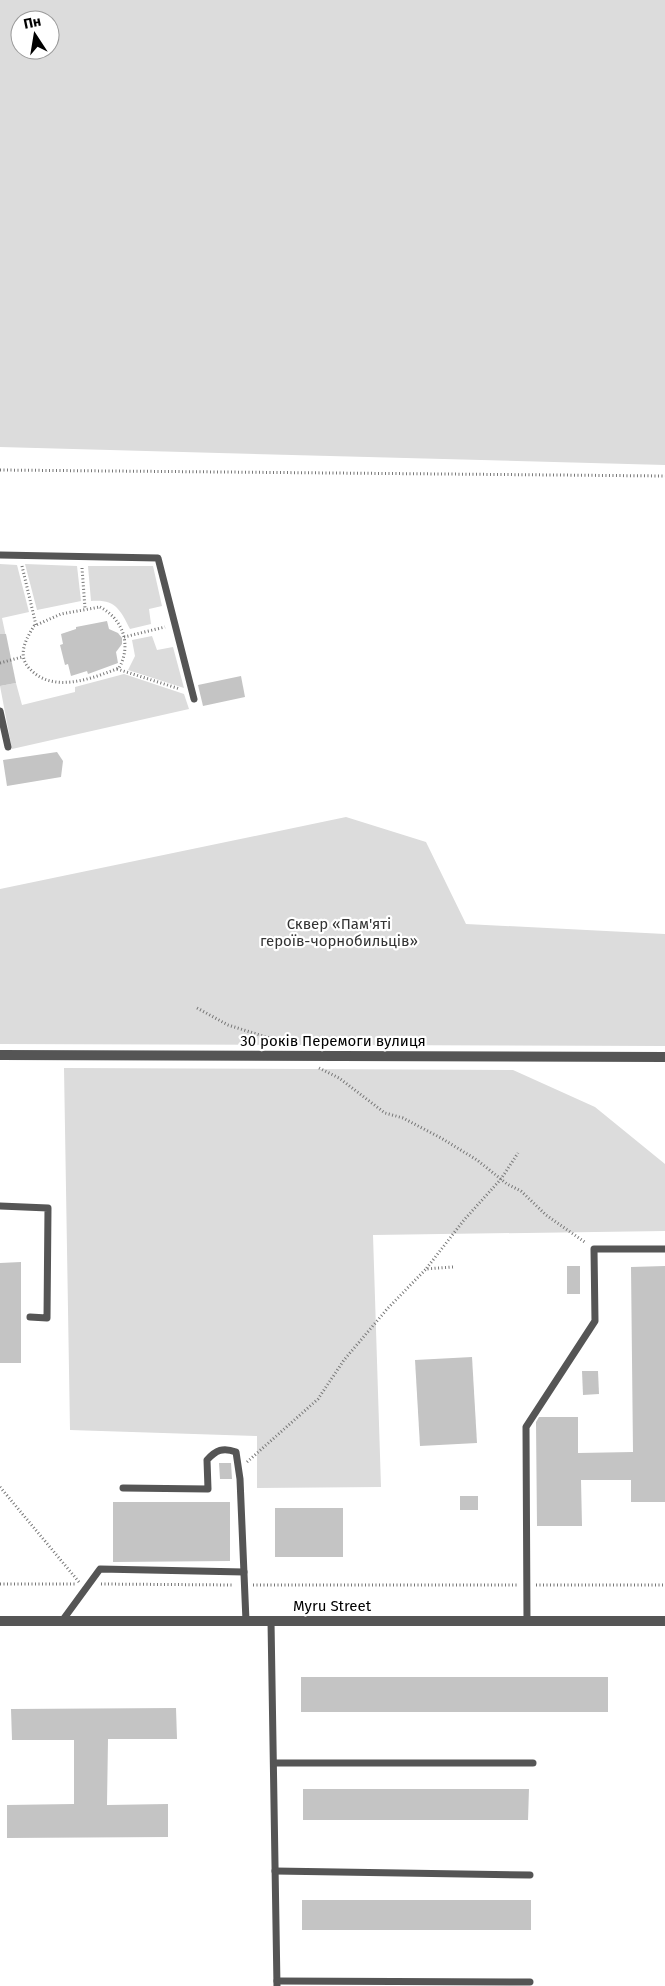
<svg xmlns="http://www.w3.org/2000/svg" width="665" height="1986" font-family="'Fira Sans',sans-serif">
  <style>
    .green { fill: #dcdcdc; fill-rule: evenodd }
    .building { fill: #c4c4c4 }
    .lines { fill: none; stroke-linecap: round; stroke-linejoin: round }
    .path { stroke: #777; stroke-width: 3; stroke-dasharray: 1 2.5; stroke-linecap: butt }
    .service { stroke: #555; stroke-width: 7 }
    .pedestrian { stroke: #555; stroke-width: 10 }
    .tertiary { stroke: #555; stroke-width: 10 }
    .labels { text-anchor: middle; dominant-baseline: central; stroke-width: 4.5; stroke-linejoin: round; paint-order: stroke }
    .park-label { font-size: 15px; fill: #333; stroke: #fff }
    .street-label { font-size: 15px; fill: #000; stroke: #fff }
  </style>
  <rect width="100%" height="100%" fill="#fff"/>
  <g class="green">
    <path d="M0 0H665V465L0 447ZM20 20H50V50H20Z"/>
    <polygon points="0,564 17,565 29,612 2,618 6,637 0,638"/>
    <polygon points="25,564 77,566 81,601 37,610"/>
    <path d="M88 566H153L162 606 149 609 151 624 130 629C120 609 115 599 91 601Z"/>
    <polygon points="152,636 157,650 173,647 184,688 128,670 135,656 132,640"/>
    <polygon points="124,674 184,694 189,709 12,749 0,686 16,683 22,705 75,692 75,687"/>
    <polygon points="346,817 426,842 466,924 665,934 665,1046 0,1044 0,889"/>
    <polygon points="64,1068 513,1070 595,1107 665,1164 665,1231 373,1235 381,1487 257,1488 257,1436 70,1430"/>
  </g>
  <g class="building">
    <polygon points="107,621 109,629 118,633 122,638 122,644 116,652 118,663 88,674 87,671 71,676 68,664 65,665 60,645 63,644 61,634 76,629 76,627"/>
    <polygon points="0,634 6,634 16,683 0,686"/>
    <polygon points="241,676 245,697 203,706 198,685"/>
    <polygon points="57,752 63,761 61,777 7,786 3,760"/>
    <polygon points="21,1262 21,1363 0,1363 0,1263"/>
    <rect x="567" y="1266" width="13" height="28"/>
    <polygon points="665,1266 665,1502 631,1502 631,1480 581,1480 582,1526 537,1526 536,1422 539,1417 578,1417 578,1453 633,1452 631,1267"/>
    <polygon points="472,1357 477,1443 420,1446 415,1360"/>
    <polygon points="582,1371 598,1371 599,1394 583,1395"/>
    <polygon points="219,1463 231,1463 232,1479 220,1479"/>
    <rect x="460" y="1496" width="18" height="14"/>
    <polygon points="113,1502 230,1502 230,1561 113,1562"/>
    <rect x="275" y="1508" width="68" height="49"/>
    <rect x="301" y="1677" width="307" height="35"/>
    <polygon points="176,1708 177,1739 108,1739 107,1805 168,1804 168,1837 7,1838 7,1805 74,1804 74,1740 12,1740 11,1709"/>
    <polygon points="303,1789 529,1789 528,1820 303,1820"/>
    <rect x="302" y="1900" width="229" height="30"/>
  </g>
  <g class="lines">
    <g class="path">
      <polyline points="0,470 665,476"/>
      <polyline points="22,566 36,625"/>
      <polyline points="82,568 85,608"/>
      <path d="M100 607C123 619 132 645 119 668 91 679 52 694 29 668 17 655 26 639 34 626L61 614Z"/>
      <polyline points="124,637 165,627"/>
      <polyline points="0,663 22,657"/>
      <polyline points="117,669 180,689"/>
      <polyline points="197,1008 228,1025 282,1042"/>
      <polyline points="319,1068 339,1078 385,1113 403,1118 441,1138 477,1160 507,1184 521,1191 546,1215 586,1243"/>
      <polyline points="453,1267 426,1269 464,1220 501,1179 518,1153"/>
      <polyline points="247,1462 318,1399 344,1360 388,1308 426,1269"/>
      <polyline points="0,1487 79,1582"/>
      <polyline points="0,1584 77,1584"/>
      <polyline points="101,1584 234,1585"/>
      <polyline points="253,1585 517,1585"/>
      <polyline points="536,1585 665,1585"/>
    </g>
    <g class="service">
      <polyline points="0,555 158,558 194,699"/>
      <polyline points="0,711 8,747"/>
      <polyline points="0,1206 48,1208 47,1318 30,1317"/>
      <path d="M123 1488 208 1489 207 1460C216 1450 223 1447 236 1452L240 1479 246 1621"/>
      <polyline points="62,1621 100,1569 244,1572"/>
      <polyline points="271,1621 277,1986"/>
      <polyline points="527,1621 526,1427 595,1321 594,1249 665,1249"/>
      <polyline points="274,1763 533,1763"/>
      <polyline points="275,1871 530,1875"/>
      <polyline points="277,1981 530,1982"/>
    </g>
    <polyline class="pedestrian" points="0,1055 665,1057"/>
    <polyline class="tertiary" points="0,1621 665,1621"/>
  </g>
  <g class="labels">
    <g class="park-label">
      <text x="339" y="924">Сквер «Пам'яті<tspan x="339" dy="17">героїв-чорнобильців»</tspan></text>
    </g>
    <g class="street-label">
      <text x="333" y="1041">30 років Перемоги вулиця</text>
      <text x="332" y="1606">Myru Street</text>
    </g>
  </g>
  <g transform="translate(35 35) rotate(348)"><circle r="24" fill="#ffffff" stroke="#999999"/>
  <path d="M0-4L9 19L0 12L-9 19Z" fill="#000000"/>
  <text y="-8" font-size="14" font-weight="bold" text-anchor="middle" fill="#000000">Пн</text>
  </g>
</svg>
